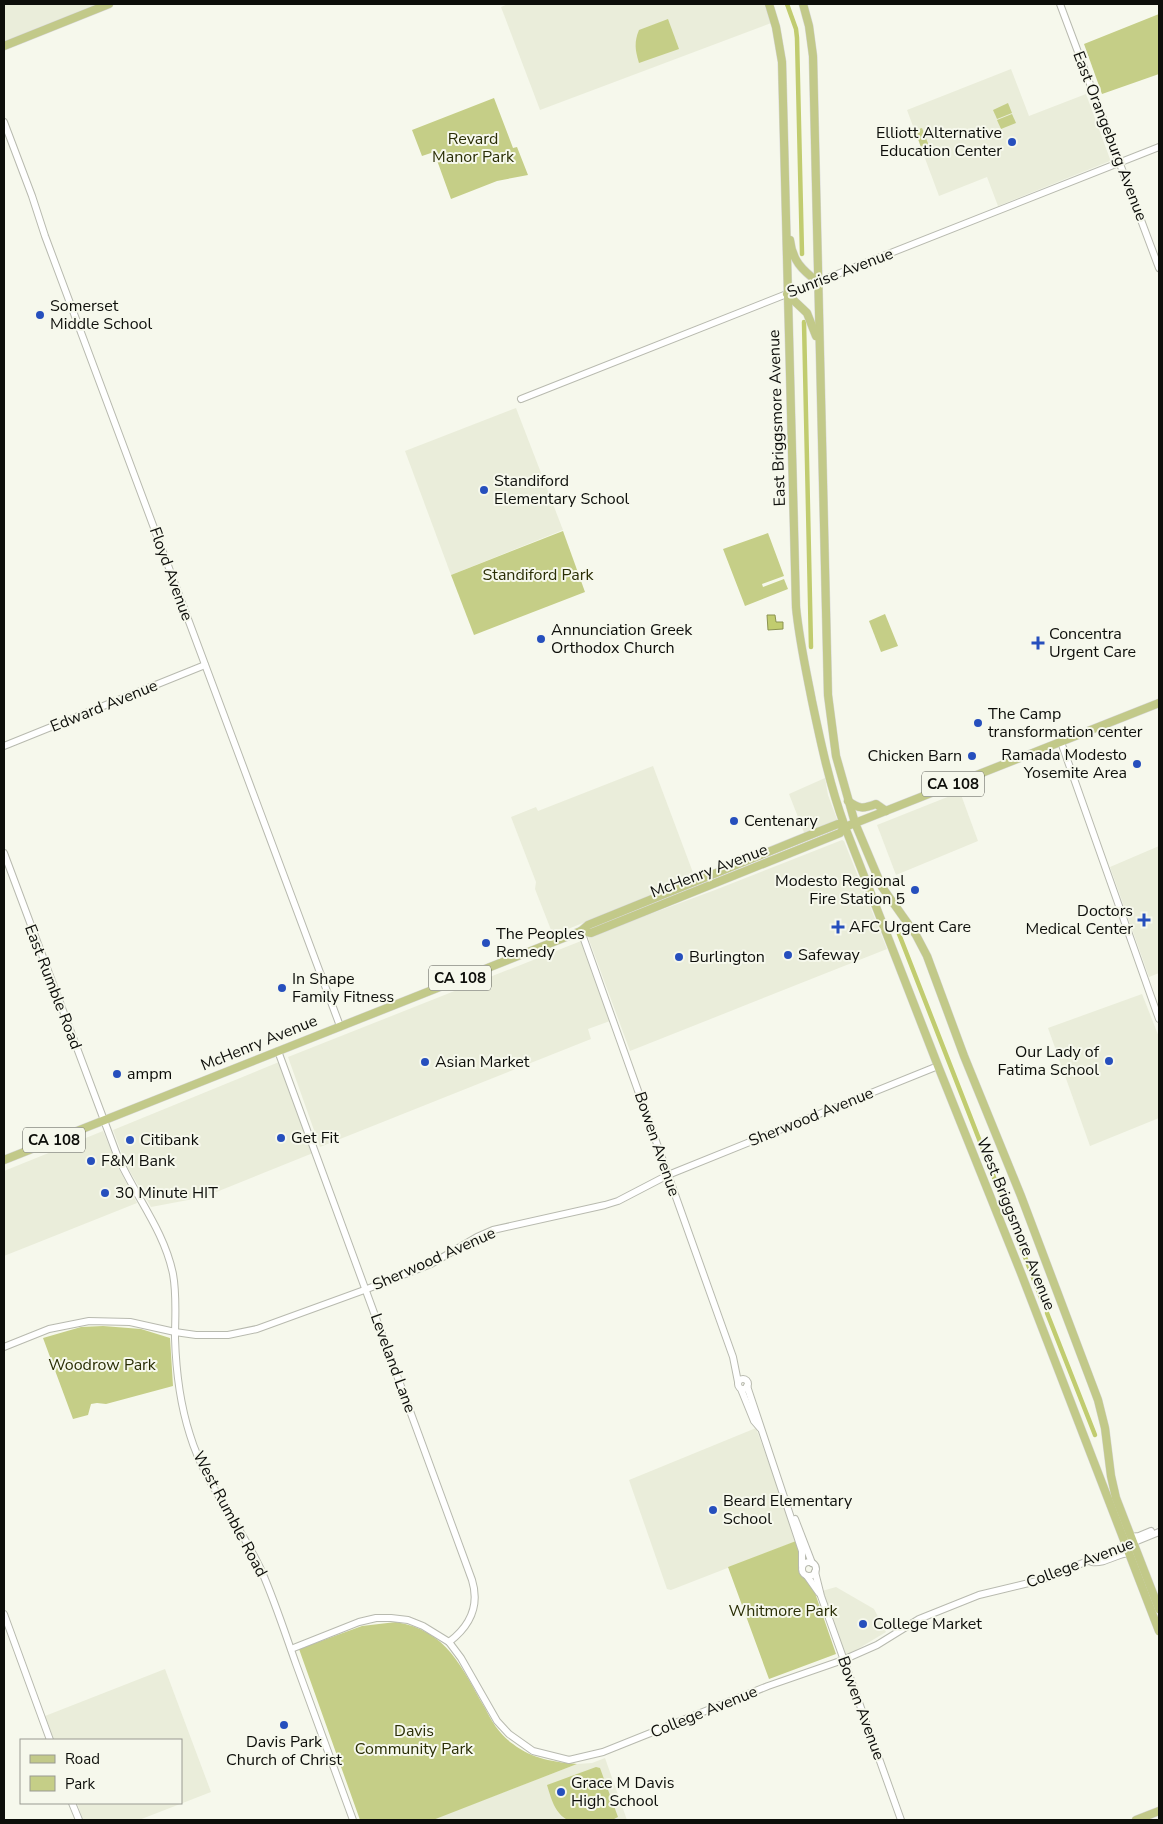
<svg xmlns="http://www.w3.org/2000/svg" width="1163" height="1824" font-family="'Nunito Sans',sans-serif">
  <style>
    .built { fill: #eaedda }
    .green { fill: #c5ce87 }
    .water { fill: #c1cc6f; stroke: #8b9351 }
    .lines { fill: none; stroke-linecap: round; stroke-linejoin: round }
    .canal { stroke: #c1cc6f; stroke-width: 4.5 }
    .minor-casing { stroke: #b8baaf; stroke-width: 8 }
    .major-casing { stroke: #d8d8d8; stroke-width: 9 }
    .minor { stroke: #fff; stroke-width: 6 }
    .major { stroke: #c2c989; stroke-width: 8 }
    .poi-dot { fill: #264fbd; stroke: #f6f8ec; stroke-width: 2 }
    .labels { text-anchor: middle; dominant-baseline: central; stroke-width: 4; stroke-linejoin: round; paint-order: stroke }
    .shield { fill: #f6f8ec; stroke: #53544e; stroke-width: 1 }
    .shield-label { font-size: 15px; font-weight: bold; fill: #0d0e0a }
    .poi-label { font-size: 16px; fill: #0d0e0a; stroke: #f6f8ec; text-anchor: start }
    .street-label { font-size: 16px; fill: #0d0e0a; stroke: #f6f8ec }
    .park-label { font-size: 16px; fill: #2a2e05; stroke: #f6f8ec }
  </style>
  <rect width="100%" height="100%" fill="#f6f8ec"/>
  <g class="built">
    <polygon points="4,4 103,4 4,44"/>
    <polygon points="508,4 766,4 771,23 540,110 501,7"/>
    <polygon points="1011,69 1029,116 1086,94 1110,159 1110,161 998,206 987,177 939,196 907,110"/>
    <polygon points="516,408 563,530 451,575 405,451"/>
    <polygon points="653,766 695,878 553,935 535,889 536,882 511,817 536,807 538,811"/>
    <polygon points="825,778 828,795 838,822 805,835 789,794"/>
    <polygon points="960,792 978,841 896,875 877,825"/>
    <polygon points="842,840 844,841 887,949 630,1051 588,937 715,890"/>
    <polygon points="1159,846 1159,973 1149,977 1110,867"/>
    <polygon points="581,941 610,1021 588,1029 591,1039 320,1147 288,1057"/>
    <polygon points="1142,994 1159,1037 1159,1118 1090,1146 1048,1028"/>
    <polygon points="279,1062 313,1153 204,1197 151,1207 126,1165 113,1130"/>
    <polygon points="103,1131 118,1167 137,1203 4,1256 4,1171"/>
    <polygon points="756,1428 797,1541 671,1590 667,1589 629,1480"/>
    <polygon points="836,1587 874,1609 886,1632 846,1656 822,1591"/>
    <polygon points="165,1669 211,1792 139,1820 83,1820 77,1803 181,1803 181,1740 54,1740 45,1716"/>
    <polygon points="605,1758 627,1820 431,1820 577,1764 592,1763"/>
  </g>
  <g class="green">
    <polygon points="1159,14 1159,74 1102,94 1084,44"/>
    <path d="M668 19 679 49 639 63C635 50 634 42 639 30Z"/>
    <polygon points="494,98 513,148 517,147 528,175 497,181 451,199 434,152 422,156 412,130"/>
    <polygon points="1008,103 1012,113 997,119 993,110"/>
    <polygon points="1012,114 1016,123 1001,129 997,120"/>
    <polygon points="922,128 931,151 923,153 915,130"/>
    <polygon points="563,531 585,592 474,635 451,575"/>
    <polygon points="768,533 784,576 762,584 763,587 784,579 788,589 745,606 723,549"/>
    <polygon points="885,614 898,646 881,652 869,621"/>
    <polygon points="103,1326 141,1329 170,1338 173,1386 106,1404 97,1403 91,1404 88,1415 73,1419 43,1338 81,1327"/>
    <polygon points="796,1541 799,1548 800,1571 813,1587 836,1654 769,1679 728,1567"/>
    <path d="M396 1622C448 1631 461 1667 485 1708 492 1722 500 1735 513 1744 532 1759 555 1762 577 1764L433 1820H360L299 1649 362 1626Z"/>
    <path d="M596 1767 600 1768 618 1817 612 1820H568C555 1814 551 1798 547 1785Z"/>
  </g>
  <polygon class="water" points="767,615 775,615 776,622 783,622 783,629 768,630"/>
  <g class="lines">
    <g class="canal">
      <polyline points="787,4 796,29 797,38 802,254"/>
      <polyline points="804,322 811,647"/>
      <polyline points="899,934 1041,1298"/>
      <polyline points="1047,1313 1095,1435"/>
    </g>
    <g class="minor-casing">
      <g id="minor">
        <polyline points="1060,4 1159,268"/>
        <polyline points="4,122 32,196 45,236 340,1026"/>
        <polyline points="521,399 1159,147"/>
        <polyline points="1061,742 1159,1019"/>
        <polyline points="4,746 205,665"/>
        <path d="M4 853 117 1155C135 1196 164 1230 173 1274 177 1296 175 1317 175 1338 176 1371 180 1404 190 1435 205 1485 241 1525 262 1572 275 1602 285 1633 296 1664 315 1716 334 1768 353 1820"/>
        <polyline points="581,931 733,1357 738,1382"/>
        <path d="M278 1051 472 1580C480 1606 470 1626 449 1642"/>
        <polyline points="4,1347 49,1329 89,1321 130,1322 175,1332 196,1335 228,1335 257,1329 367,1289 431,1264 477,1237 493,1230 605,1205 618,1201 668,1175 938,1066"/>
        <circle cx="743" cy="1384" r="5"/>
        <polyline points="747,1386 802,1551 802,1566"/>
        <polyline points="741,1389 754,1421 760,1428"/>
        <polyline points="795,1519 812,1563"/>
        <polyline points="1130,1537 1139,1536 1151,1531"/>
        <path d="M1092 1562C1105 1564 1116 1554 1129 1553"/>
        <circle cx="809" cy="1569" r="7"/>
        <polyline points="815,1572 821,1596 901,1820"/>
        <polyline points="807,1576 819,1593"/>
        <polyline points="4,1614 50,1740"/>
        <polyline points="291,1649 359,1622 376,1618 391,1618 408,1620 423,1626 449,1642 461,1658 497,1721 509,1734 533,1751 569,1760 603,1752 768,1686 843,1660 877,1645 919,1619 979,1595 1041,1580 1159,1532"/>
        <polyline points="72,1803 79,1820"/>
      </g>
    </g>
    <g class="major-casing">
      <g id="major">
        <path d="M769 4 776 27 782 62 796 607C799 639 806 670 812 701 821 744 830 786 845 827L938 1066 1021 1273 1159 1631"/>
        <polyline points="803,4 809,26 813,56 828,695 836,756 855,823 882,887 916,935 927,956 964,1056 1021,1196 1098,1400 1105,1428 1111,1476 1116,1498 1159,1609"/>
        <polyline points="4,46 109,4"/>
        <path d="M790 240C792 260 802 270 818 282"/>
        <polyline points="787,294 807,313 816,336"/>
        <path d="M848 801C859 809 863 809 876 804L886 811"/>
        <polyline points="581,931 591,933 840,833 845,827 1159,703"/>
        <polyline points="4,1160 581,931 588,925 815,833 838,824 845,827"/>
        <polyline points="1136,1820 1159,1811"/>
      </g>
    </g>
    <use href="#minor" class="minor"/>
    <use href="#major" class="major"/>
  </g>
  <g class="poi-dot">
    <circle cx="1012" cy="142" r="5"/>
    <circle cx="40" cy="315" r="5"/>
    <circle cx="484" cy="490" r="5"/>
    <circle cx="541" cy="639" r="5"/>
    <path d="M1035.5 635.5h5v5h5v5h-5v5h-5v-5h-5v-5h5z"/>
    <circle cx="978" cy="723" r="5"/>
    <circle cx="972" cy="756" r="5"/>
    <circle cx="1137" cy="764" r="5"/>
    <circle cx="734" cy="821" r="5"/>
    <circle cx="915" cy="890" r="5"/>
    <path d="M1141.5 912.5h5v5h5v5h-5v5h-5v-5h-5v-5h5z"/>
    <path d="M835.5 919.5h5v5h5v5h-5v5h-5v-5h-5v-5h5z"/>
    <circle cx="486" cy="943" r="5"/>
    <circle cx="788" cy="955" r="5"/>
    <circle cx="679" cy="957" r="5"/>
    <circle cx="282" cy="988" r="5"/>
    <circle cx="1109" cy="1061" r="5"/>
    <circle cx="425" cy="1062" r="5"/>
    <circle cx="117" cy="1074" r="5"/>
    <circle cx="281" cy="1138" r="5"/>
    <circle cx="130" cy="1140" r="5"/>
    <circle cx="91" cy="1161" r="5"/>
    <circle cx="105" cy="1193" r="5"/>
    <circle cx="713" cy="1510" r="5"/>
    <circle cx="863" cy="1624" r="5"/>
    <circle cx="284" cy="1725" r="5"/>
    <circle cx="561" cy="1792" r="5"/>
  </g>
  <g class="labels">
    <g class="shield">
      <rect x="922" y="771.5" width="62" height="25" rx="4"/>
      <rect x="429" y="965.5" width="62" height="25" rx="4"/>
      <rect x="23" y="1127.5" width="62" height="25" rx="4"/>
    </g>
    <g class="shield-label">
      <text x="953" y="784">CA 108</text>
      <text x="460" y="978">CA 108</text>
      <text x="54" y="1140">CA 108</text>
    </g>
    <g class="poi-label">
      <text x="1002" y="133" text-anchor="end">Elliott Alternative<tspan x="1002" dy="18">Education Center</tspan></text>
      <text x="50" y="306">Somerset<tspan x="50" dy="18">Middle School</tspan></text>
      <text x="494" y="481">Standiford<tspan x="494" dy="18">Elementary School</tspan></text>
      <text x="551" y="630">Annunciation Greek<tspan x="551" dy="18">Orthodox Church</tspan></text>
      <text x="1049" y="634">Concentra<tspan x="1049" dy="18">Urgent Care</tspan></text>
      <text x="988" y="714">The Camp<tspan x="988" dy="18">transformation center</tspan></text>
      <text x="1127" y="755" text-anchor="end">Ramada Modesto<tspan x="1127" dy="18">Yosemite Area</tspan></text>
      <text x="962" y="756" text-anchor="end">Chicken Barn</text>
      <text x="744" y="821">Centenary</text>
      <text x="905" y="881" text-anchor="end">Modesto Regional<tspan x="905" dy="18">Fire Station 5</tspan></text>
      <text x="1133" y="911" text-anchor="end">Doctors<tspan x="1133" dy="18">Medical Center</tspan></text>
      <text x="849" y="927">AFC Urgent Care</text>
      <text x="496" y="934">The Peoples<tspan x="496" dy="18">Remedy</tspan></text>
      <text x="798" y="955">Safeway</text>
      <text x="689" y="957">Burlington</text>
      <text x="292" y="979">In Shape<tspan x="292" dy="18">Family Fitness</tspan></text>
      <text x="1099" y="1052" text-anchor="end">Our Lady of<tspan x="1099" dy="18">Fatima School</tspan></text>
      <text x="435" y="1062">Asian Market</text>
      <text x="127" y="1074">ampm</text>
      <text x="291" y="1138">Get Fit</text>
      <text x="140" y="1140">Citibank</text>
      <text x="101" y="1161">F&amp;M Bank</text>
      <text x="115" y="1193">30 Minute HIT</text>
      <text x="723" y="1501">Beard Elementary<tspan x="723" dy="18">School</tspan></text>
      <text x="873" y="1624">College Market</text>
      <text x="284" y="1742" text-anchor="middle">Davis Park<tspan x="284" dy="18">Church of Christ</tspan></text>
      <text x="571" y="1783">Grace M Davis<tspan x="571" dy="18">High School</tspan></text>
    </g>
    <g class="street-label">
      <text transform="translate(1110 136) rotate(69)">East Orangeburg Avenue</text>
      <text transform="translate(840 273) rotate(-21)">Sunrise Avenue</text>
      <text transform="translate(777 418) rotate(-92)">East Briggsmore Avenue</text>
      <text transform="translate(171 574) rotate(70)">Floyd Avenue</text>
      <text transform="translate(104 706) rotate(-22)">Edward Avenue</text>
      <text transform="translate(709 871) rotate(-21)">McHenry Avenue</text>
      <text transform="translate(53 987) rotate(69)">East Rumble Road</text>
      <text transform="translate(259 1043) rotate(-22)">McHenry Avenue</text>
      <text transform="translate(811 1117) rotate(-22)">Sherwood Avenue</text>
      <text transform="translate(657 1144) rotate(71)">Bowen Avenue</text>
      <text transform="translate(1016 1224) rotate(68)">West Briggsmore Avenue</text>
      <text transform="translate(434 1259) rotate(-24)">Sherwood Avenue</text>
      <text transform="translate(393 1363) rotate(70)">Leveland Lane</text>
      <text transform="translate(230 1514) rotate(62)">West Rumble Road</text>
      <text transform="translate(1080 1563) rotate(-21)">College Avenue</text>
      <text transform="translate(861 1708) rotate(70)">Bowen Avenue</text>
      <text transform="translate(704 1712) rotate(-22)">College Avenue</text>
    </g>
    <g class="park-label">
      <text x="473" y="139">Revard<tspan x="473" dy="18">Manor Park</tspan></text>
      <text x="538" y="575">Standiford Park</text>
      <text x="102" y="1365">Woodrow Park</text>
      <text x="783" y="1611">Whitmore Park</text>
      <text x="414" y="1731">Davis<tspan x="414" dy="18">Community Park</tspan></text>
    </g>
  </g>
  <rect width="1163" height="1824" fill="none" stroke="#0d0e0a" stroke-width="10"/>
  <rect x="20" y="1739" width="162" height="65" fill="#f6f8ec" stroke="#999a92"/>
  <rect x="30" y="1755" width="25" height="8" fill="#c2c989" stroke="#999a92"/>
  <text x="65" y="1764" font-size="15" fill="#0d0e0a">Road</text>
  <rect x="30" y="1776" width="25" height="15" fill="#c5ce87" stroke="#999a92"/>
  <text x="65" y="1789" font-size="15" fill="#0d0e0a">Park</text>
</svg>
